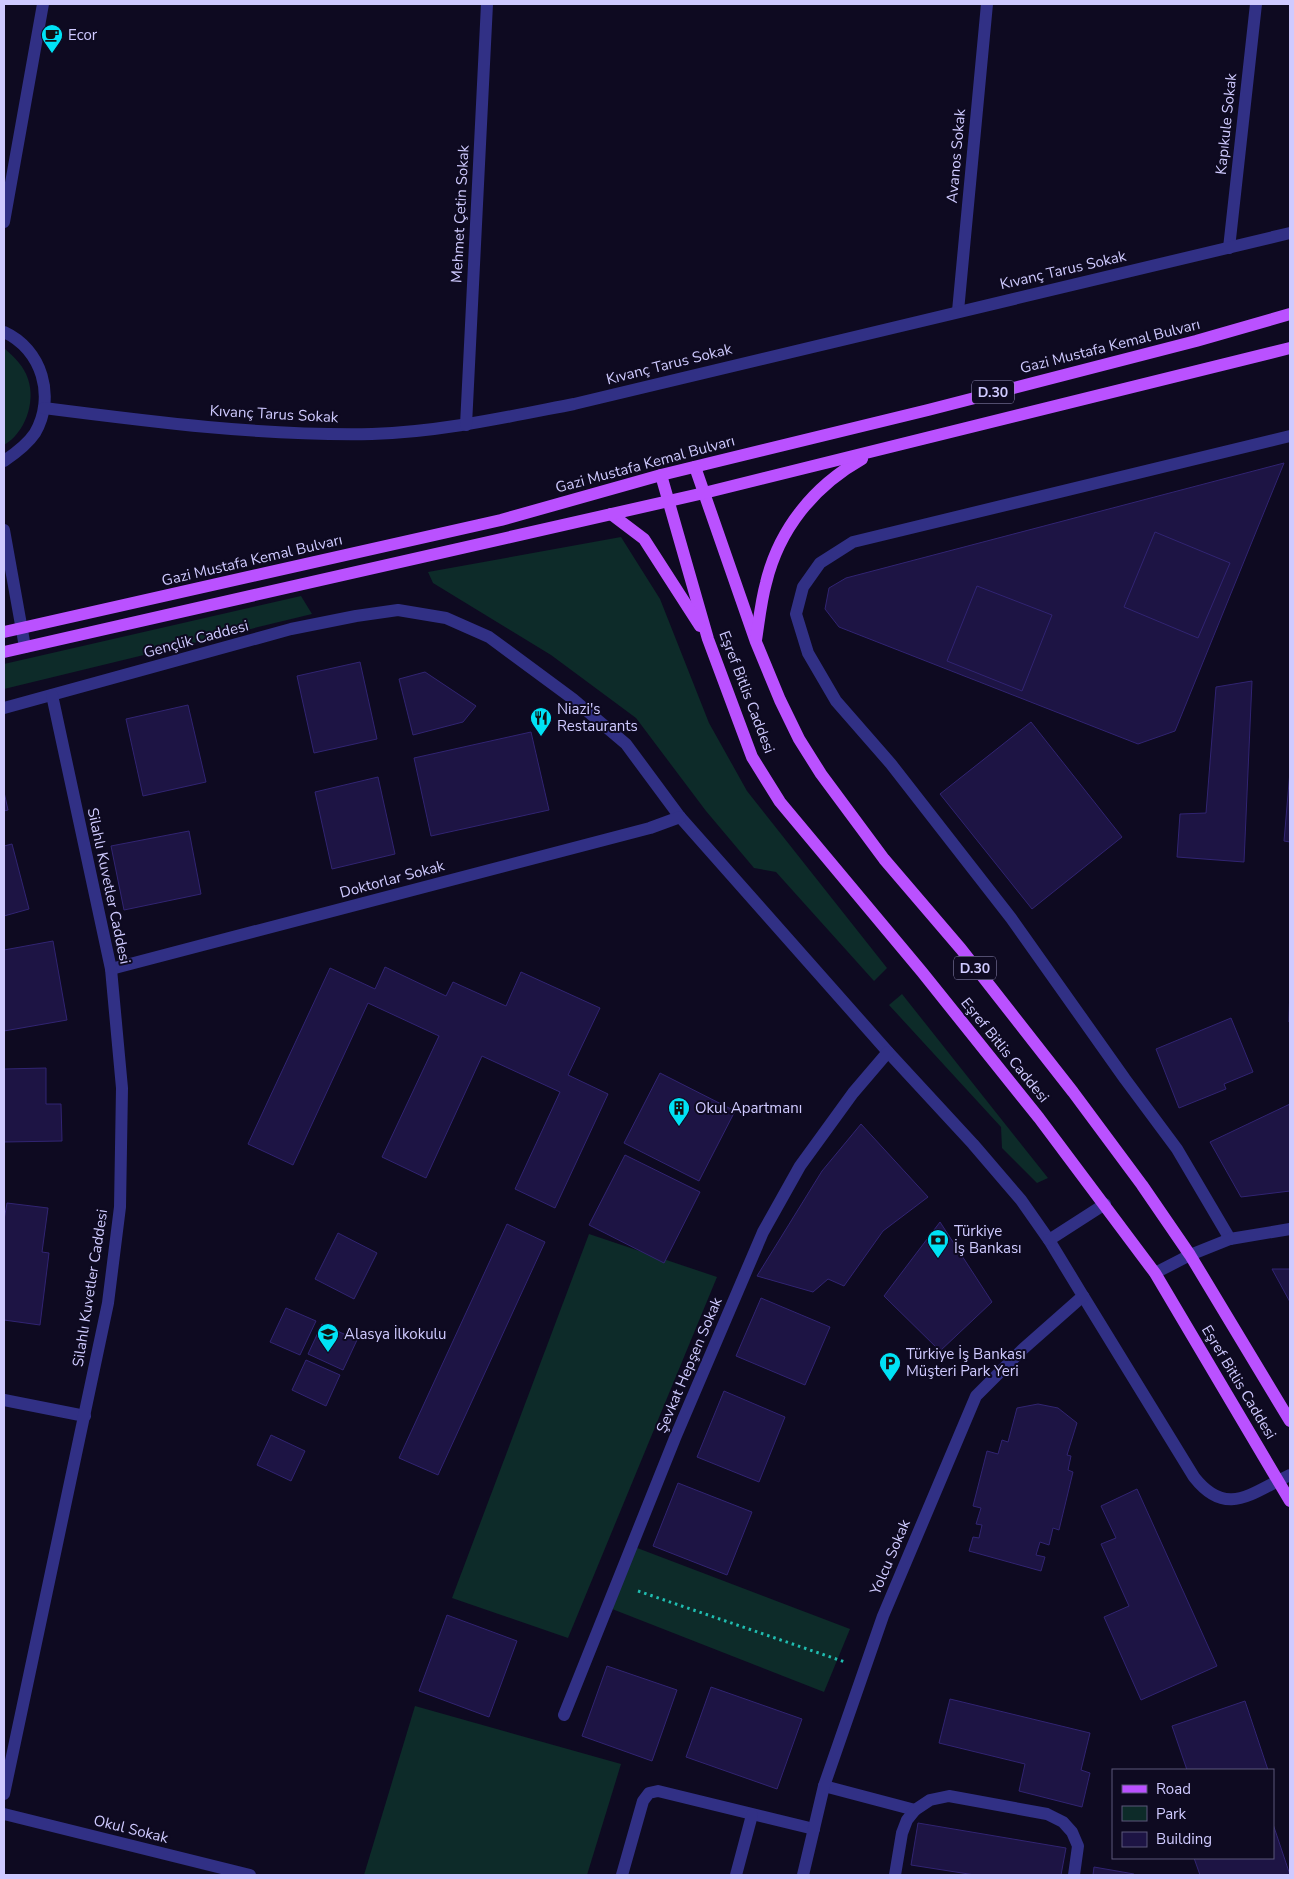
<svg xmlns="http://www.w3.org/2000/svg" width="1294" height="1879" font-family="'Nunito Sans',sans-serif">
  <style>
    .green { fill: #0d2b29 }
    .building { fill: #1d1444; stroke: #312472 }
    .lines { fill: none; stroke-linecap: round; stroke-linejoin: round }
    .path { stroke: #20bdb0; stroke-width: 3; stroke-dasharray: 2.5 4; stroke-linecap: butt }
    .service { stroke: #313085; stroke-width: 12 }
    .minor { stroke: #313085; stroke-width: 12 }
    .primary { stroke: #ba51ff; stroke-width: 12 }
    .labels { text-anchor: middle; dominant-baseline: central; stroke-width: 4; stroke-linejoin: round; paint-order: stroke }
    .shield { fill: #0e0a21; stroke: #9590bc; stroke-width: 1 }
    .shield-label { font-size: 14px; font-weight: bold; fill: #cfcaff }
    .poi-label { font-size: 15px; fill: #cfcaff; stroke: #0e0a21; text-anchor: start }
    .street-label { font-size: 15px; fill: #cfcaff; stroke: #0e0a21 }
  </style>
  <rect width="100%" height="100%" fill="#0e0a21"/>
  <g class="green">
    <path d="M4 348C14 357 24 366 28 379 36 402 25 433 4 445Z"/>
    <polygon points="621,537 660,599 709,723 747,791 887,968 874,981 776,872 754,868 706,811 636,718 551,655 433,583 428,572"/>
    <polygon points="301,596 312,614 4,689 4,664"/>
    <polygon points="902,994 1048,1178 1037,1183 1002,1148 1001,1127 889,1005"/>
    <polygon points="589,1234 717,1277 568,1638 452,1598"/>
    <polygon points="632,1546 850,1629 824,1692 607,1607"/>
    <polygon points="415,1706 621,1764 587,1875 364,1875"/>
  </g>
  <g class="building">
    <polygon points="1284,463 1175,731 1138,744 839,627 825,609 829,588 846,578"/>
    <polygon points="1155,532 1230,563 1198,638 1124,607"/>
    <polygon points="977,586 1052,615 1022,691 947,661"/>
    <polygon points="360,662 377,739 314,753 297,676"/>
    <polygon points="425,672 476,706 463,722 413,735 399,679"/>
    <polygon points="1252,681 1244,862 1177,857 1180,814 1206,813 1216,687"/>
    <polygon points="188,705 206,782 143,796 126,719"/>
    <polygon points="1031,722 1122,837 1032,909 940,794"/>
    <polygon points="531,732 549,810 431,836 414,758"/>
    <polygon points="1290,771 1290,842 1284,841"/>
    <polygon points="378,777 395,854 332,869 315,792"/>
    <polygon points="4,792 8,810 4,811"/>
    <polygon points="189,831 201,894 124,910 111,846"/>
    <polygon points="12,844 29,909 4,916 4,846"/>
    <polygon points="53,941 67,1020 4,1031 4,950"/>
    <polygon points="385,967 446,996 453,982 506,1006 521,972 600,1008 568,1075 608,1094 555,1208 515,1189 560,1092 482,1056 426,1178 382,1157 439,1036 368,1003 293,1165 248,1144 330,968 375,989"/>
    <polygon points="1290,983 1290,1022 1289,1022"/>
    <polygon points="1231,1018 1253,1072 1224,1084 1226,1089 1179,1108 1156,1049"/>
    <polygon points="46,1068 46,1104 61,1104 62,1141 4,1142 4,1069"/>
    <polygon points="660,1073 735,1111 699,1181 624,1143"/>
    <polygon points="1290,1104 1290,1191 1241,1197 1210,1142"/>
    <polygon points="861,1124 928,1197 883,1231 844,1286 828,1279 813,1292 757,1276 822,1171"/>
    <polygon points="625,1155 700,1192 664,1263 589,1225"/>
    <polygon points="7,1203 48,1208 42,1252 49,1253 40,1325 4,1320 4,1220"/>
    <polygon points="940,1222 992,1302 940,1351 884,1296"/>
    <polygon points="507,1224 545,1242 438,1475 399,1458"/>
    <polygon points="338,1233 377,1253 354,1299 315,1279"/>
    <polygon points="1272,1269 1290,1269 1290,1302"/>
    <polygon points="761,1298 830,1327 805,1385 736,1356"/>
    <polygon points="286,1308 316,1321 300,1355 270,1342"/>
    <polygon points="322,1324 357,1340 343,1370 308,1354"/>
    <polygon points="306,1360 340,1375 326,1406 292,1390"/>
    <polygon points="724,1391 785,1417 759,1482 697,1457"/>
    <polygon points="1038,1404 1058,1408 1077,1423 1067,1455 1071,1456 1068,1470 1073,1472 1059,1530 1053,1528 1049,1545 1040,1542 1036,1555 1045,1557 1041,1571 969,1551 973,1537 979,1538 982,1525 976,1524 981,1508 973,1506 987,1451 998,1454 1002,1440 1008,1442 1017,1408"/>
    <polygon points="271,1435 305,1451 291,1481 257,1465"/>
    <polygon points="678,1483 752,1512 727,1575 653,1546"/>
    <polygon points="1137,1489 1217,1666 1141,1700 1104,1617 1129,1606 1101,1544 1116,1538 1101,1506"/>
    <polygon points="447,1615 517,1641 489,1717 419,1691"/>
    <polygon points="607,1666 677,1690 652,1761 582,1736"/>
    <polygon points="711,1687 802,1719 777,1789 686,1757"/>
    <polygon points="950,1699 1090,1733 1081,1770 1090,1773 1082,1807 1019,1791 1025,1764 939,1743"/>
    <polygon points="1245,1701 1268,1770 1187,1770 1172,1726"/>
    <polygon points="918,1823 1066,1848 1061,1875 975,1875 911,1865"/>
    <polygon points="1273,1824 1290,1875 1200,1875 1194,1858 1273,1858"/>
    <polygon points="1094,1867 1134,1874 1134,1875 1093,1875"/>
  </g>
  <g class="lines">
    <polyline class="path" points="638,1591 845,1662"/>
    <g class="service">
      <polyline points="1230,1239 1177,1149 1125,1079 1011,918 891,764 836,701 808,653 796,614 803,587 820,563 853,542 1290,436"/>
      <path d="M1083 1296 1194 1477C1227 1519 1252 1492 1290 1475"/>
      <polyline points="824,1786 915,1810"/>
      <polyline points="622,1875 643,1801 649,1793 658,1791 814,1829"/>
      <polyline points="736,1875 752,1815"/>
      <polyline points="895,1875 902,1833 907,1820 915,1810 930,1800 949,1796 1047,1814 1063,1822 1072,1832 1078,1846 1074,1875"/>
    </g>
    <g class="minor">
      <polyline points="4,222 43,4"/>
      <polyline points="1229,248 1256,4"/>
      <polyline points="958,311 987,4"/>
      <path d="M4 332C42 349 56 397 35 433 27 445 16 453 4 461"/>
      <path d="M44 408C153 422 262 436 372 434 440 432 507 417 574 404L1290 233"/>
      <polyline points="466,425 487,4"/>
      <polyline points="4,530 25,647"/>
      <polyline points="4,708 291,629 356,616 398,610 446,618 489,637 573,699 626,744 680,817 888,1052 973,1144 1021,1200 1049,1240 1083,1296 1023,1349 976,1396 883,1616 824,1786 803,1875"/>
      <polyline points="111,969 650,828 680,817"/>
      <polyline points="1049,1240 1105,1204"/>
      <polyline points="1155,1273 1190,1255 1230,1239 1290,1229"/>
      <polyline points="4,1400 85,1416"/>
      <polyline points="564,1715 675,1438 763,1232 800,1166 853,1093 888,1052"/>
      <polyline points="4,1794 108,1303 120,1207 122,1088 111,969 52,695"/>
      <polyline points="4,1814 250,1875"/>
    </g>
    <g class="primary">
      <polyline points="695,467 756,642 780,700 799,739 821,774 884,859 961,949 1073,1092 1142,1185 1190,1255 1290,1421"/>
      <polyline points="661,475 708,639 752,757 780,802 922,972 1039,1118 1155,1273 1290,1501"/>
      <polyline points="611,514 644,539 700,626"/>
      <polyline points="4,632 501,520 661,475 928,410 1196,341 1290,314"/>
      <path d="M756 640C759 621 761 601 766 583 779 529 814 486 862 459"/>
      <polyline points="4,652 704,493 1290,348"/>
    </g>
  </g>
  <defs>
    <g id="cafe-pin" transform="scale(1.125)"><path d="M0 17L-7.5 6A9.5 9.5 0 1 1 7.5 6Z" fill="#00e2f5" stroke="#0e0a21"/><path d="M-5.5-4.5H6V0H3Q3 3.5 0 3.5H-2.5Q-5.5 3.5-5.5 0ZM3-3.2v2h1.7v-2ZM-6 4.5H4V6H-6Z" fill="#111"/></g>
    <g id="restaurant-pin" transform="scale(1.125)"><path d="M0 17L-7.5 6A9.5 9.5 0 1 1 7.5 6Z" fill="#00e2f5" stroke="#0e0a21"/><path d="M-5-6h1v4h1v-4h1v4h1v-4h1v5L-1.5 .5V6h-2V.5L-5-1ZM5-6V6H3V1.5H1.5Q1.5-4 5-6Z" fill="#111"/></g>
    <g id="building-pin" transform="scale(1.125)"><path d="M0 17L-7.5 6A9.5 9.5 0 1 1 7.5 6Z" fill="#00e2f5" stroke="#0e0a21"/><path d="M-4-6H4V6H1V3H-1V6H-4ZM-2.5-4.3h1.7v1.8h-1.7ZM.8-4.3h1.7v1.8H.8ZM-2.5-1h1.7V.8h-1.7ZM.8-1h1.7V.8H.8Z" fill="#111"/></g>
    <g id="bank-pin" transform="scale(1.125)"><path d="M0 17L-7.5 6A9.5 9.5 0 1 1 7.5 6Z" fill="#00e2f5" stroke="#0e0a21"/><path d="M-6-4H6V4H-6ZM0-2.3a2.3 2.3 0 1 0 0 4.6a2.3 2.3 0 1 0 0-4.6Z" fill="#111"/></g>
    <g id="school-pin" transform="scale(1.125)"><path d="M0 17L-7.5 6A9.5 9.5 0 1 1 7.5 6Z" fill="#00e2f5" stroke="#0e0a21"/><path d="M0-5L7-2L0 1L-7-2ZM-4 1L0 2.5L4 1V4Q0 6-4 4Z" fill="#111"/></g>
    <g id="parking-pin" transform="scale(1.125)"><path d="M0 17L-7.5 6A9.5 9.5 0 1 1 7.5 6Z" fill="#00e2f5" stroke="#0e0a21"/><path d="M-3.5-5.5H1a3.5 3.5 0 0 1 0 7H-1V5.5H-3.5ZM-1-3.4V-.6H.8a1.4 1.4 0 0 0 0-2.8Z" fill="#111"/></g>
  </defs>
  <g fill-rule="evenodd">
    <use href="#cafe-pin" x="52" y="35"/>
    <use href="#restaurant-pin" x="541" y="718"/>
    <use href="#building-pin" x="679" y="1108"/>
    <use href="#bank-pin" x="938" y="1240"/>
    <use href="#school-pin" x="328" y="1334"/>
    <use href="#parking-pin" x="890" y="1363"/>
  </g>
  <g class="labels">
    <g class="shield">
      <rect x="972" y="380.5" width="42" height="23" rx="4"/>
      <rect x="954" y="956.5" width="42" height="23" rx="4"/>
    </g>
    <g class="shield-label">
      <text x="993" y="392">D.30</text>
      <text x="975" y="968">D.30</text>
    </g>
    <g class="poi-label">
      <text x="68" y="35">Ecor</text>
      <text x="557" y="709">Niazi's<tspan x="557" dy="17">Restaurants</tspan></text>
      <text x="695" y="1108">Okul Apartmanı</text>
      <text x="954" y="1231">Türkiye<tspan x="954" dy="17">İş Bankası</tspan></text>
      <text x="344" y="1334">Alasya İlkokulu</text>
      <text x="906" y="1354">Türkiye İş Bankası<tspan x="906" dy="17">Müşteri Park Yeri</tspan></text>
    </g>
    <g class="street-label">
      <text transform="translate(1226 124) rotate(-84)">Kapıkule Sokak</text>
      <text transform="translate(956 156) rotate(-85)">Avanos Sokak</text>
      <text transform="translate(460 214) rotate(-87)">Mehmet Çetin Sokak</text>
      <text transform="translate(1063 270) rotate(-13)">Kıvanç Tarus Sokak</text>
      <text transform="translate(1110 346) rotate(-14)">Gazi Mustafa Kemal Bulvarı</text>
      <text transform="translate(669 364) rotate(-14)">Kıvanç Tarus Sokak</text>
      <text transform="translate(274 414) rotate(3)">Kıvanç Tarus Sokak</text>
      <text transform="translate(645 464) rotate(-15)">Gazi Mustafa Kemal Bulvarı</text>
      <text transform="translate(252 560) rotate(-13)">Gazi Mustafa Kemal Bulvarı</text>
      <text transform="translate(196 639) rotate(-15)">Gençlik Caddesi</text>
      <text transform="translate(747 692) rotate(69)">Eşref Bitlis Caddesi</text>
      <text transform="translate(392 879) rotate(-15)">Doktorlar Sokak</text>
      <text transform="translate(109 886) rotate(78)">Silahlı Kuvetler Caddesi</text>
      <text transform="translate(1005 1050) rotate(51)">Eşref Bitlis Caddesi</text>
      <text transform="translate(90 1288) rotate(-81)">Silahlı Kuvetler Caddesi</text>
      <text transform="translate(689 1365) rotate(-67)">Şevkat Hepşen Sokak</text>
      <text transform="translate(1239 1382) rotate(59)">Eşref Bitlis Caddesi</text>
      <text transform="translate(890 1557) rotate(-67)">Yolcu Sokak</text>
      <text transform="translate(131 1829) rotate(14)">Okul Sokak</text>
    </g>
  </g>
  <rect width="1294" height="1879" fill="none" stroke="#cfcaff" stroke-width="10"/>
  <rect x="1112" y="1769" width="162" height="90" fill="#0e0a21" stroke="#5b577a"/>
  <rect x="1122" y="1785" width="25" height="8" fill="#ba51ff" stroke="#5b577a"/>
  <text x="1156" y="1794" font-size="15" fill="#cfcaff">Road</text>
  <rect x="1122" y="1806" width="25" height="15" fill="#0d2b29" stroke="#5b577a"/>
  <text x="1156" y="1819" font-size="15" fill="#cfcaff">Park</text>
  <rect x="1122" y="1832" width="25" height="15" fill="#1d1444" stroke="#5b577a"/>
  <text x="1156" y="1844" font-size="15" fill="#cfcaff">Building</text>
</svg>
